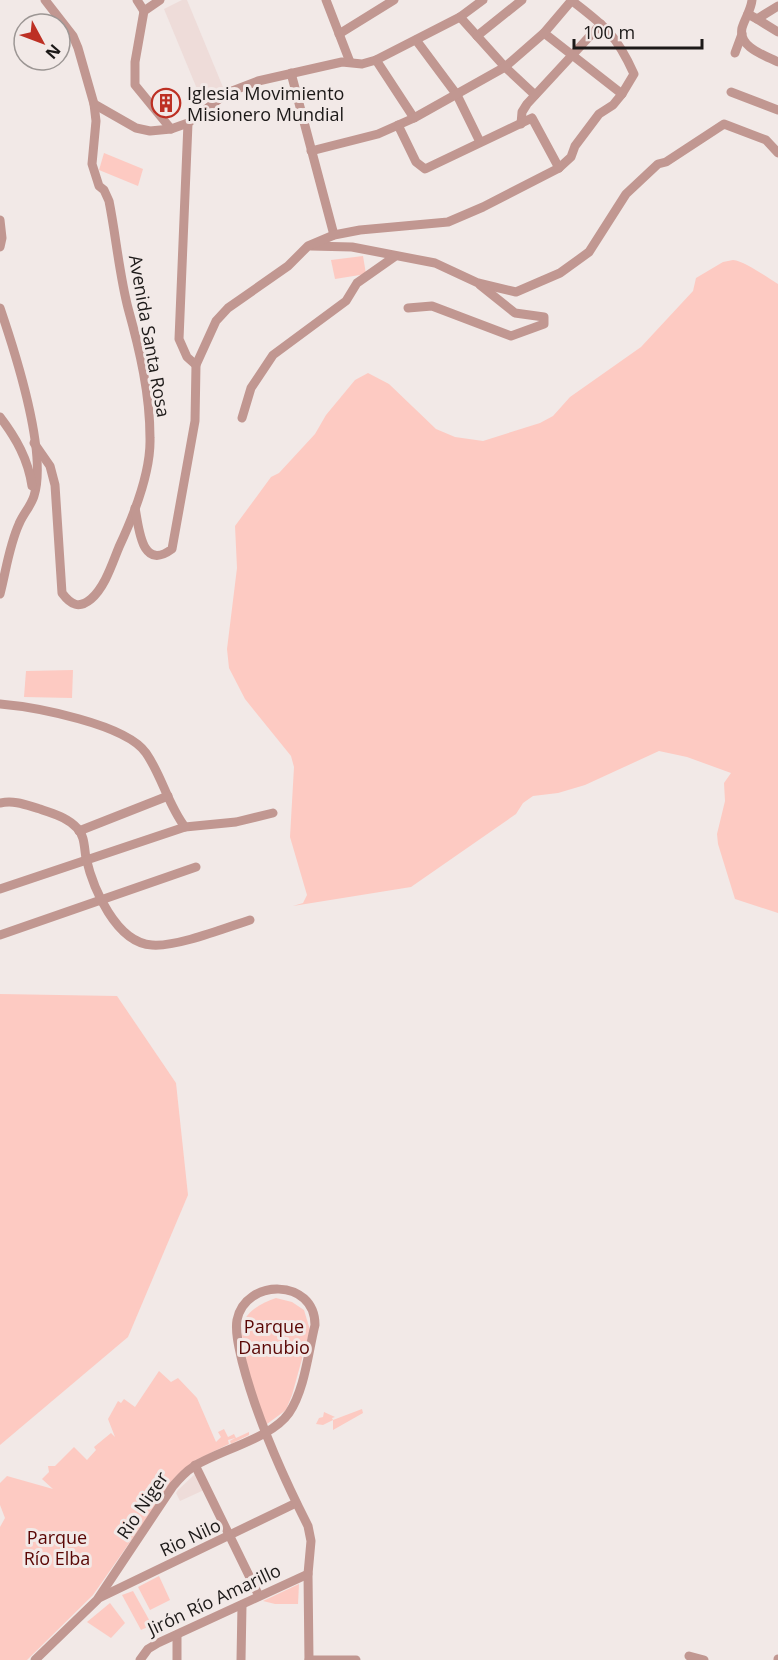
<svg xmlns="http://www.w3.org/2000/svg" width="778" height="1660" font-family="'Open Sans',sans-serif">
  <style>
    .built { fill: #eedcd9 }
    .green { fill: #fdcac2 }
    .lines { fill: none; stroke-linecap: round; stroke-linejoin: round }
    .minor { stroke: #c19791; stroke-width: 9 }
    .labels { text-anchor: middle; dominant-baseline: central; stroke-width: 6; stroke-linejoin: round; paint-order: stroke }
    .poi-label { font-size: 18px; fill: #1c1918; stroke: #f2e9e7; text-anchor: start }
    .street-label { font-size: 18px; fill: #1c1918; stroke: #f2e9e7 }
    .park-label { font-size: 18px; fill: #590604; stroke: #f2e9e7 }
  </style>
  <rect width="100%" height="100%" fill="#f2e9e7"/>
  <g class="built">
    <polygon points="182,0 187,0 225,92 202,101 164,9"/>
    <polygon points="195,1474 204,1490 180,1501 176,1493 178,1490"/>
  </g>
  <g class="green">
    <polygon points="104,153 143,169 138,186 99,170"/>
    <polygon points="363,256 366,274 335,279 331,260"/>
    <path d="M733 260C745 261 766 277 778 284V913L735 899 718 844 717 834 725 801 724 783 731 773 687 757 659 751 585 785 558 793 533 796 523 803 516 814 411 887 293 906 303 903 307 895 290 837 294 767 291 756 245 699 229 668 227 649 237 568 235 526 271 477 279 473 315 434 326 415 355 380 368 373 389 384 436 429 455 437 483 441 540 423 553 416 570 397 641 347 693 291 696 278 723 262Z"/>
    <polygon points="73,670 72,698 24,697 26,671"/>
    <polygon points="0,994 117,996 176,1083 188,1195 128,1337 0,1445"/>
    <path d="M276 1298 292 1302 304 1310 310 1330 292 1395 286 1410 267 1424C255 1402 235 1342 245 1319 251 1308 265 1302 276 1298Z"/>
    <polygon points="159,1371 171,1382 178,1378 197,1398 216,1442 221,1437 218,1432 224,1429 228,1437 234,1434 236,1438 249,1432 249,1435 231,1444 230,1441 235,1438 228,1440 229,1444 194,1461 176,1476 93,1595 27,1660 0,1660 0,1527 5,1518 0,1505 0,1483 7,1476 53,1489 42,1479 49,1472 48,1466 55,1466 74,1447 87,1460 96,1450 94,1447 111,1433 115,1437 108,1419 118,1401 121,1403 124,1399 135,1407"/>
    <polygon points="362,1409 363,1413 333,1430 333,1420 323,1425 316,1424 319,1418 323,1417 324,1412 335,1417 332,1418 333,1420"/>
    <polygon points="159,1576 170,1600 150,1610 138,1587"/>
    <polygon points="299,1584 298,1604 275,1604 263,1601"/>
    <polygon points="133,1591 152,1625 141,1630 122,1595"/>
    <polygon points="110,1603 125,1623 111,1638 87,1622"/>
  </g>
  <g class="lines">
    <g class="minor">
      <polyline points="137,0 144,11"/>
      <polyline points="160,0 144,11 135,62 135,85 171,129"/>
      <polyline points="326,0 350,62"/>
      <path d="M752 0C751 10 745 18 742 28 738 47 764 55 778 62"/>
      <polyline points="748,14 757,19 778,6"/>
      <polyline points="460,17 505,67 535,95"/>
      <polyline points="757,19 778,32"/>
      <polyline points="544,33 622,94"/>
      <polyline points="339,34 394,0"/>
      <polyline points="477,36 522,0"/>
      <polyline points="416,40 457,95 480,142"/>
      <polyline points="735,53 742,34"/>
      <polyline points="376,60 414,118"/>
      <polyline points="291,73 334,235"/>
      <polyline points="731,92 778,110"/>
      <polyline points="94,104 136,128 150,131 171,129 188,123 227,93 258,81 342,62 362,64 376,60 460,17 483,0"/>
      <polyline points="188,123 179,339 187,357 196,365"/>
      <polyline points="521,124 522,112 527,104 601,24"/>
      <polyline points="398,125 416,162 425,169 532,118 559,168"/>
      <polyline points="311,151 378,134 414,118 505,67 544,33 572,0"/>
      <polyline points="0,220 2,238 0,247"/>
      <polyline points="311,246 352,247 435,263 478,283 516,292 560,273 589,252 626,194 658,164 666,162 724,124 766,140 778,153"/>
      <path d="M0 308C15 352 48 452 34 496 31 506 23 514 19 524 9 546 6 571 0 594"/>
      <polyline points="408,308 432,306 511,336 544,324 544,317 515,313 480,285"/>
      <path d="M0 417C16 438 28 459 32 486"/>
      <polyline points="242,418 251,388 273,355 346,301 357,283 394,257"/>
      <path d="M34 443 50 466 55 485 62 593C71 605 79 609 91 599 105 587 112 564 119 547 133 517 151 472 150 438 150 394 140 351 128 308 119 273 116 236 109 201L104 190 99 186 92 164 96 121 94 104 78 48 73 36 45 0"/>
      <path d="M135 508C139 527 141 572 172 549L195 421 196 365 216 321 228 308 288 266 308 246 334 235 360 230 448 222 483 207 559 168 571 157 575 146 599 114 613 105 622 94 634 74C616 34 605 26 571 0"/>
      <path d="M0 704C35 707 126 724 146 753 162 776 168 805 185 827L236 822 273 813"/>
      <path d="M0 803C15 800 26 805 40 809 53 814 67 817 77 828 85 836 84 847 86 858 93 888 116 943 152 945 177 947 225 928 250 920"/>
      <polyline points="79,831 168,796"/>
      <polyline points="0,889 185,827"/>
      <polyline points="0,935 196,867"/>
      <polyline points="195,1465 259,1596"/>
      <polyline points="99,1598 296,1503"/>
      <polyline points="177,1635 177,1660"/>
      <polyline points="689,1656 704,1660"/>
      <path d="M35 1660 97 1600 173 1486C179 1479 185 1472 193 1467 219 1450 271 1439 289 1413 305 1389 308 1353 315 1325 315 1278 245 1278 237 1320 235 1332 239 1348 242 1361 257 1419 281 1473 308 1526L311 1541 308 1574 309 1660"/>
      <polyline points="140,1660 148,1649 158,1643 308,1574"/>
      <polyline points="241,1660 242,1605"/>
      <polyline points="309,1660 356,1660"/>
      <polyline points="778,1660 778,1659"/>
    </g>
  </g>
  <defs>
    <g id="building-ring" transform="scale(1.5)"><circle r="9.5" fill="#f2e9e7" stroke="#bd3024" stroke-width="1.5"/><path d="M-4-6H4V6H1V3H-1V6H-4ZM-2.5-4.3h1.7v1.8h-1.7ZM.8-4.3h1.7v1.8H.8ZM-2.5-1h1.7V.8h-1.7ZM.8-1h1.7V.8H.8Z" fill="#bd3024"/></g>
  </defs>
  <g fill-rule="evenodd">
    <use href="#building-ring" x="166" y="103"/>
  </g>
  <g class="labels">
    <g class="poi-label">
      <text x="187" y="93">Iglesia Movimiento<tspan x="187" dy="21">Misionero Mundial</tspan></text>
    </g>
    <g class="street-label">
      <text transform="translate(150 336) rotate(80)">Avenida Santa Rosa</text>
      <text transform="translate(142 1505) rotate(-56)">Rio Niger</text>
      <text transform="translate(190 1537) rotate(-25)">Rio Nilo</text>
      <text transform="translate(214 1599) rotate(-25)">Jirón Río Amarillo</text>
    </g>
    <g class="park-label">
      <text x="274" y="1326">Parque<tspan x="274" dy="21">Danubio</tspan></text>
      <text x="57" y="1537">Parque<tspan x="57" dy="21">Río Elba</tspan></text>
    </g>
  </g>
  <g transform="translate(42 42) rotate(131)"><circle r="28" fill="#f2e9e7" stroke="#9c9694" stroke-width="1.5"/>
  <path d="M0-4.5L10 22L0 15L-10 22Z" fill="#bd3024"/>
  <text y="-9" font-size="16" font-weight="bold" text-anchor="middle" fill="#1c1918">N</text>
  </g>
  <path d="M574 39v9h128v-9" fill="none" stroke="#1c1918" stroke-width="3"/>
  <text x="583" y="39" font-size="18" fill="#1c1918" stroke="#f2e9e7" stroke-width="4.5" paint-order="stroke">100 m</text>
</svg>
